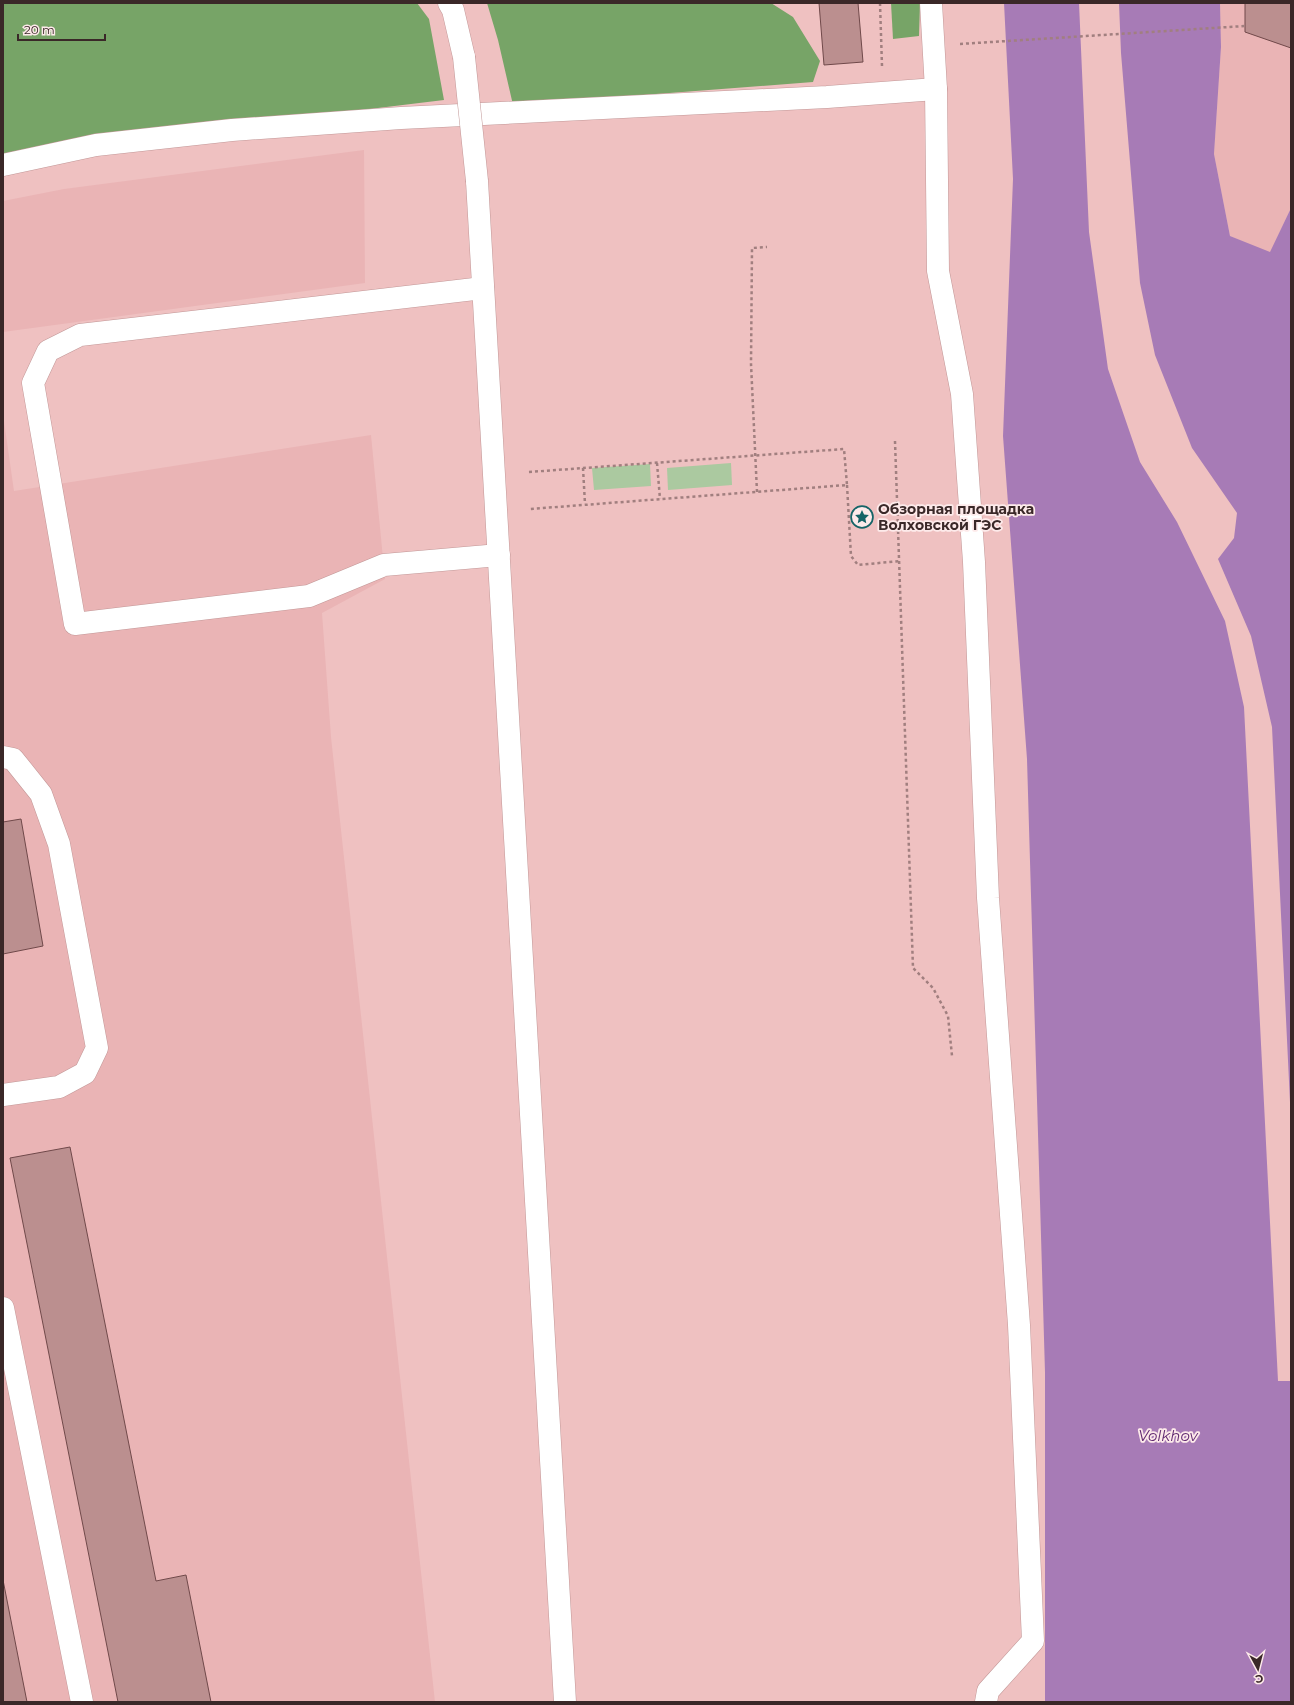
<svg xmlns="http://www.w3.org/2000/svg" width="1294" height="1705" font-family="Montserrat,sans-serif">
  <style>
    .built { fill: #eab4b5 }
    .green { fill: #abc9a0 }
    .forest { fill: #77a467 }
    .water { fill: #a77bb6 }
    .building { fill: #bb8f8f; stroke: #70494a }
    .lines { fill: none; stroke-linecap: round; stroke-linejoin: round }
    .minor-casing { stroke: #c29797; stroke-width: 23 }
    .path { stroke: #a17f7f; stroke-width: 2.5; stroke-dasharray: 3 3; stroke-linecap: butt }
    .minor { stroke: #fff; stroke-width: 22 }
    .minor-bridge-casing { stroke: #c29797; stroke-width: 23; stroke-linecap: butt }
    .minor-bridge { stroke: #fff; stroke-width: 22 }
    .labels { text-anchor: middle; dominant-baseline: central; stroke-width: 3.5; stroke-linejoin: round; paint-order: stroke }
    .poi-label { font-size: 14px; font-weight: bold; fill: #3a2828; stroke: #fdeaea; text-anchor: start }
    .water-label { font-size: 15px; font-style: italic; fill: #612971; stroke: #fdeaea }
  </style>
  <rect width="100%" height="100%" fill="#efc1c1"/>
  <g class="built">
    <polygon points="1220,3 1291,3 1291,208 1270,253 1230,236 1214,154 1221,47"/>
    <polygon points="364,150 365,283 3,332 3,201 64,189"/>
    <polygon points="3,414 14,491 371,435 385,579 322,613 331,737 435,1702 3,1702"/>
  </g>
  <g class="green">
    <polygon points="731,463 732,485 668,490 667,468"/>
    <polygon points="650,464 651,486 594,490 592,468"/>
  </g>
  <g class="forest">
    <polygon points="3,3 417,3 429,19 444,100 156,135 3,162"/>
    <polygon points="487,3 771,3 793,17 820,61 813,82 513,105 498,40"/>
    <polygon points="891,3 920,3 919,36 893,39"/>
  </g>
  <g class="water">
    <polygon points="1004,3 1079,3 1089,232 1108,369 1140,462 1177,522 1225,621 1244,707 1278,1381 1291,1381 1291,1702 1045,1702 1045,1372 1027,759 1003,436 1013,179"/>
    <polygon points="1119,3 1220,3 1221,47 1214,154 1230,236 1270,252 1291,208 1291,1123 1272,727 1251,636 1218,559 1234,538 1237,513 1192,448 1155,355 1140,283 1121,53"/>
  </g>
  <g class="building">
    <polygon points="819,3 858,3 863,62 824,65"/>
    <polygon points="1245,3 1291,3 1291,48 1245,32"/>
    <polygon points="21,819 43,946 3,954 3,822"/>
    <polygon points="70,1147 156,1581 186,1575 211,1702 118,1702 10,1158"/>
    <polygon points="3,1580 27,1702 3,1702"/>
  </g>
  <g class="lines">
    <g class="minor-casing">
      <g id="minor">
        <polyline points="449,3 453,10 464,57"/>
        <polyline points="931,3 936,89 938,271 962,394 974,562 988,898 1019,1325 1033,1641 988,1691 986,1702"/>
        <polyline points="3,165 96,145 232,130 401,118 827,97 936,89"/>
        <polyline points="477,181 565,1702"/>
        <polyline points="483,288 80,335 48,351 33,383 75,624 309,596 384,565 499,555"/>
        <polyline points="3,757 13,759 41,794 59,844 97,1048 85,1073 59,1087 3,1095"/>
        <polyline points="3,1308 82,1702"/>
      </g>
    </g>
    <g class="path">
      <polyline points="880,3 882,66"/>
      <polyline points="960,44 1245,26"/>
      <polyline points="895,441 913,968 933,988 948,1016 952,1056"/>
      <polyline points="657,463 660,499"/>
      <polyline points="583,468 585,504"/>
      <polyline points="529,472 844,449 847,485 530,509"/>
      <polyline points="847,485 851,556 858,565 900,561"/>
      <polyline points="757,492 751,364 752,248 767,247"/>
    </g>
    <use href="#minor" class="minor"/>
    <g class="minor-bridge-casing">
      <polyline id="minor-bridge" points="464,57 477,181"/>
    </g>
    <use href="#minor-bridge" class="minor-bridge"/>
  </g>
  <defs>
    <g id="sight-ring" transform="scale(1.15)"><circle r="9.5" fill="#fdeaea" stroke="#156467" stroke-width="1.5"/><path d="M0-6L1.8-2.2L6-1.7L2.9 1.2L3.7 5.4L0 3.3L-3.7 5.4L-2.9 1.2L-6-1.7L-1.8-2.2Z" fill="#156467"/></g>
  </defs>
  <g fill-rule="evenodd">
    <use href="#sight-ring" x="862" y="517"/>
  </g>
  <g class="labels">
    <g class="poi-label">
      <text x="878" y="509">Обзорная площадка<tspan x="878" dy="16">Волховской ГЭС</tspan></text>
    </g>
    <g class="water-label">
      <text x="1168" y="1435">Volkhov</text>
    </g>
  </g>
  <rect width="1294" height="1705" fill="none" stroke="#3a2828" stroke-width="8"/>
  <g transform="translate(1258 1669) rotate(173)" stroke="#fdeaea" stroke-width="3" paint-order="stroke">
  <path d="M0-3L7 15L0 10L-7 15Z" fill="#3a2828"/>
  <text y="-6" font-size="11" font-weight="bold" text-anchor="middle" fill="#3a2828">С</text>
  </g>
  <path d="M18 34v6h87v-6" fill="none" stroke="#3a2828" stroke-width="2"/>
  <text x="24" y="34" font-size="12" fill="#3a2828" stroke="#fdeaea" stroke-width="3" paint-order="stroke">20 m</text>
</svg>
